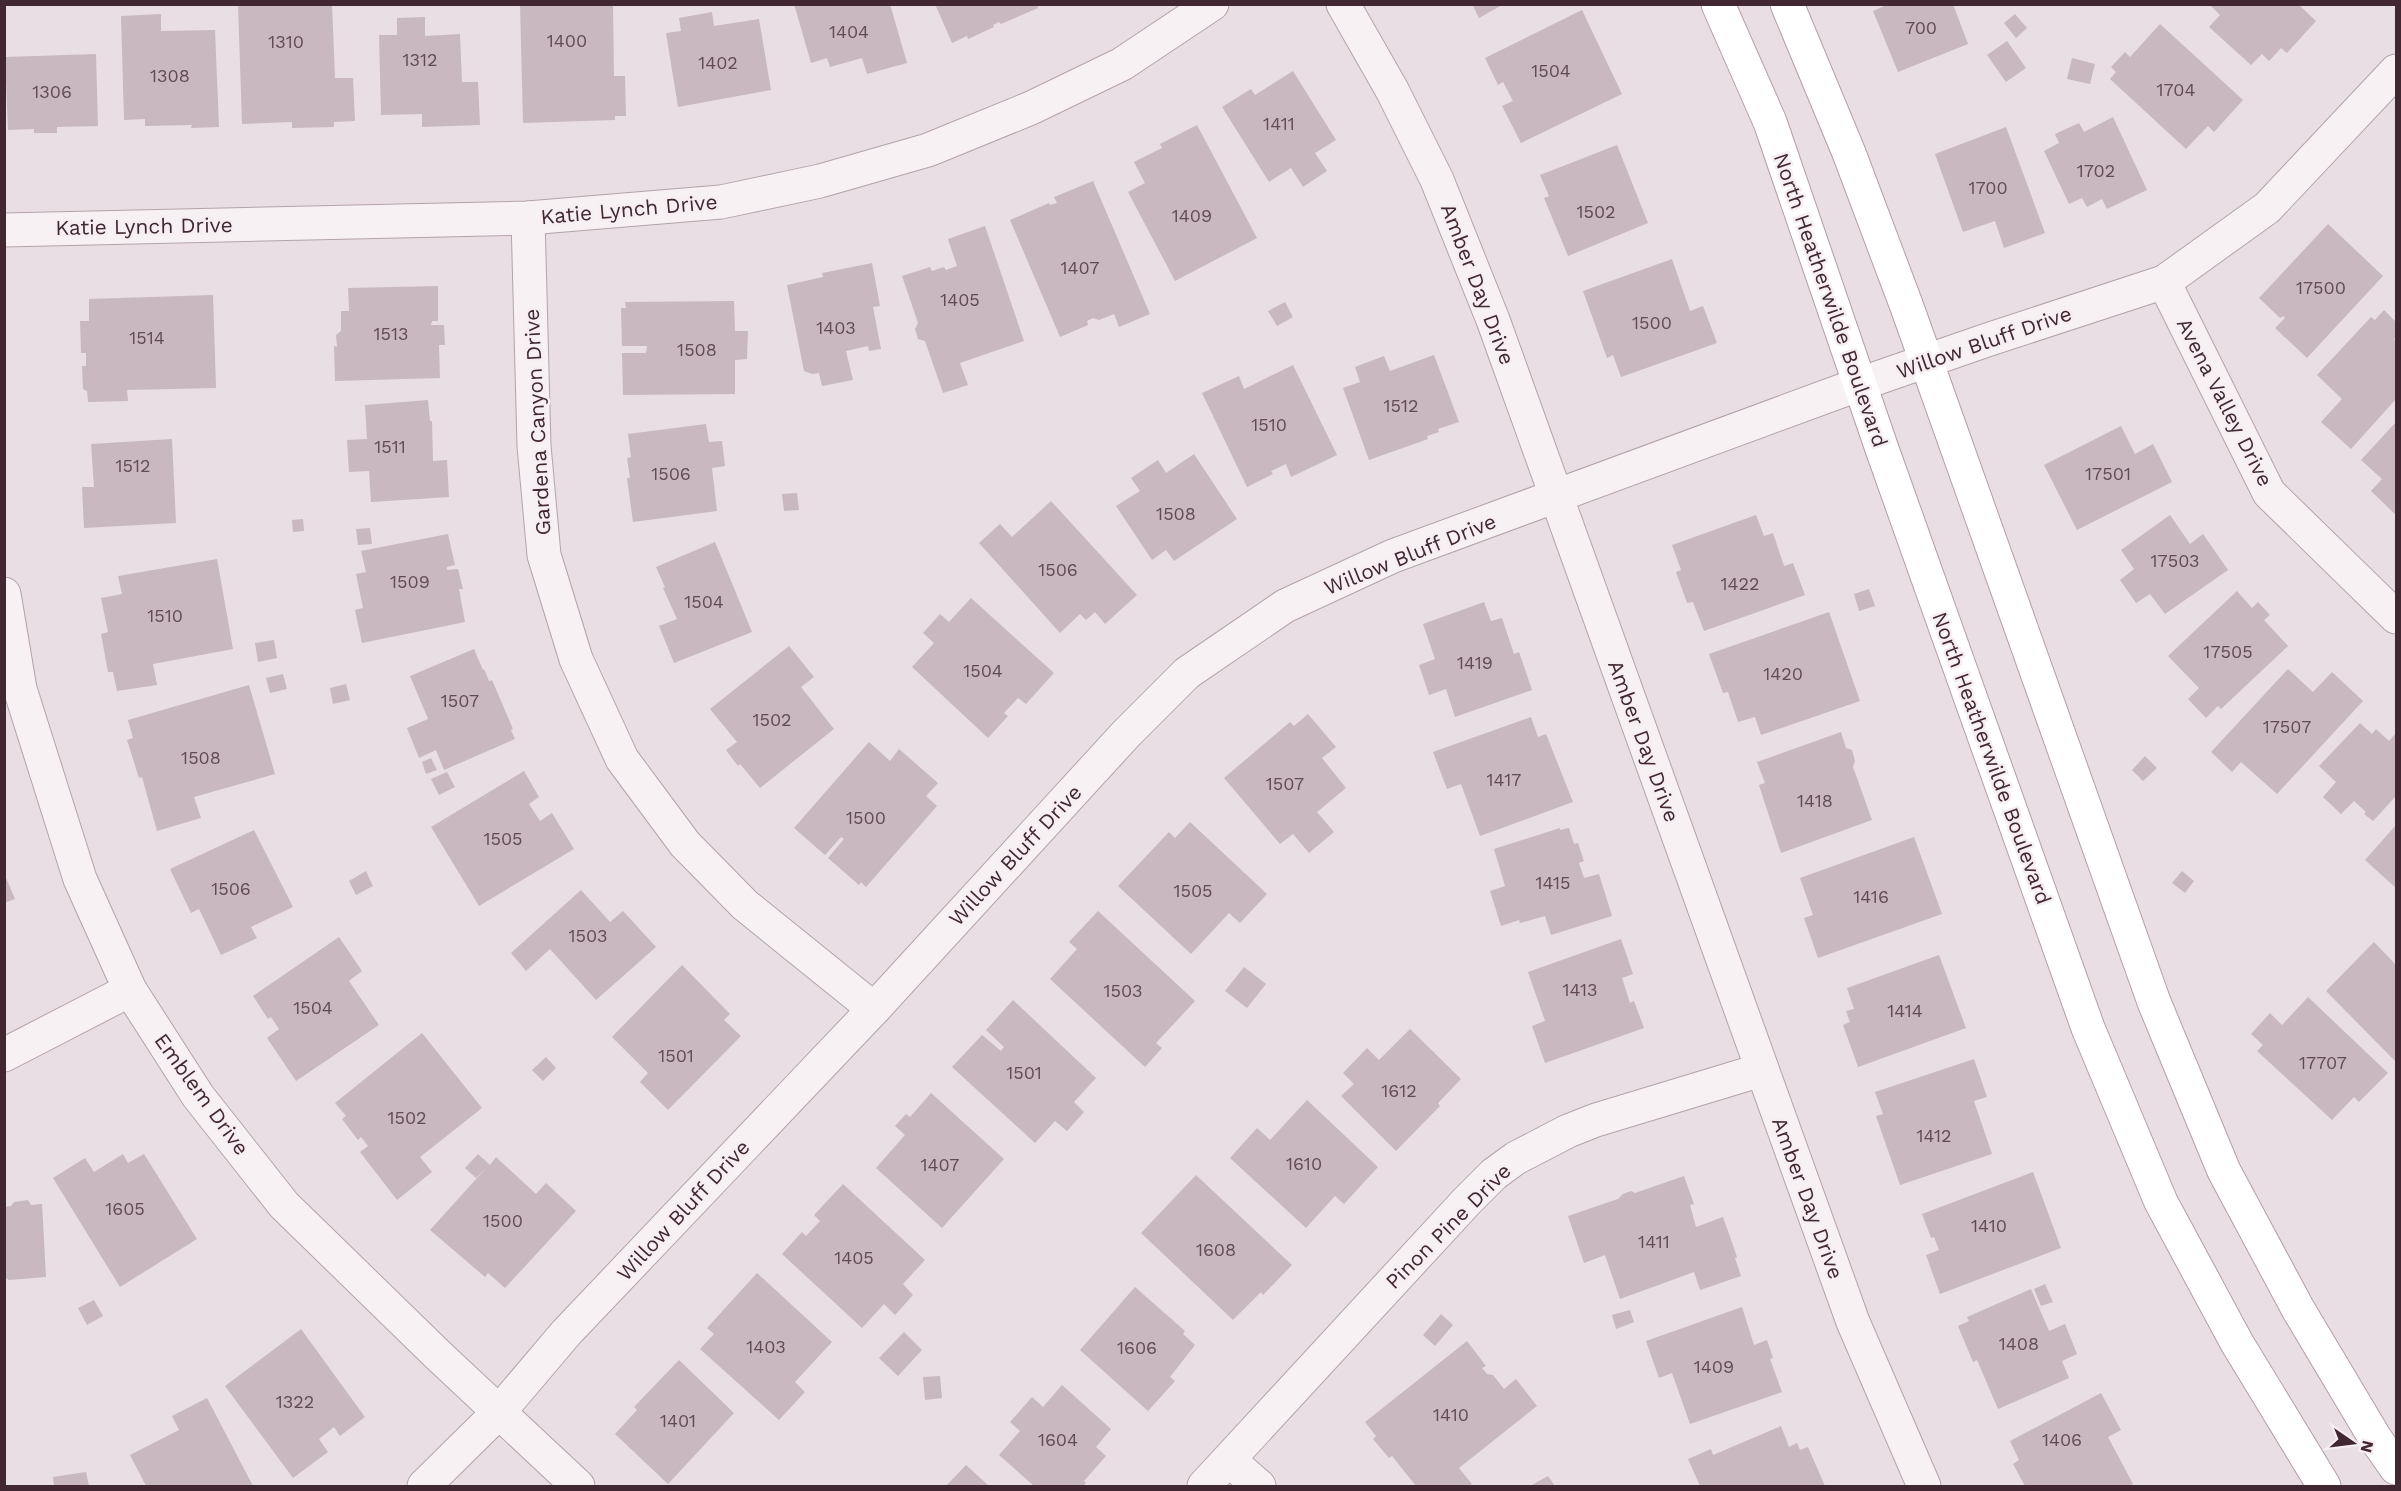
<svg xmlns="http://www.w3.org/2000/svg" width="2401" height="1491" font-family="'Work Sans',sans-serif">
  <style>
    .building { fill: #c9b8bf }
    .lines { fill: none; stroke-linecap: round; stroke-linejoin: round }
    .minor-casing { stroke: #b3a3aa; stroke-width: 35 }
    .major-casing { stroke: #b59da8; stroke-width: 35 }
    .minor { stroke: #f7f1f3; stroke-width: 33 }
    .major { stroke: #fff; stroke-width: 33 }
    .labels { text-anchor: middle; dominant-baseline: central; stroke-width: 5; stroke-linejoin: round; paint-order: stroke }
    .number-label { font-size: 18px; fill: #624b54 }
    .street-label { font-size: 21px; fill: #402731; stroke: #f6eef2 }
  </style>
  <rect width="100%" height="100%" fill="#e9dee3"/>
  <g class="building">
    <polygon points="238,4 332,4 335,78 353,78 355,121 334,122 334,127 292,128 292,122 242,124"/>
    <polygon points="520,4 613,4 614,76 625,76 626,116 615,116 615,120 523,123"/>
    <polygon points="794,4 890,4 907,63 867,74 862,58 830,67 827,58 811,63"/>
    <polygon points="935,4 1037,4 1038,8 1001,24 999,22 993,25 994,27 968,39 967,36 952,43"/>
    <polygon points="1472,4 1504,4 1479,18"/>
    <polygon points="1889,4 1953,4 1968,44 1898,72 1873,11"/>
    <polygon points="2212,4 2298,4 2316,21 2287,53 2281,48 2269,61 2262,54 2251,65 2209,27 2220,15 2211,6"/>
    <polygon points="1582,10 1622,94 1521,143 1502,106 1513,101 1503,82 1498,85 1485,58"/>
    <polygon points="712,12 714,26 759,19 771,90 678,107 666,33 681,31 679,18"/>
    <polygon points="161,14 161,31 215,30 219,127 191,128 192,125 145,126 145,119 124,120 121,16"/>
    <polygon points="2015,14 2027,28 2016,38 2004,23"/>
    <polygon points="425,17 425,36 460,34 462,82 478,82 480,125 422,127 422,114 381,115 379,35 397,35 397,18"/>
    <polygon points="2160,24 2243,100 2214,132 2208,126 2186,149 2110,79 2116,72 2111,67 2125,52 2130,57"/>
    <polygon points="2007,41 2026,68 2006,82 1987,55"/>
    <polygon points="96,54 98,126 57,127 57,133 34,133 34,129 8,130 5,57"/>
    <polygon points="2072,58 2095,64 2090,84 2067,79"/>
    <polygon points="1293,71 1336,140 1315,153 1327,171 1303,187 1291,168 1269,182 1222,107 1251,89 1255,95"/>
    <polygon points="2113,117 2147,190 2107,209 2102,199 2087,207 2082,198 2069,204 2044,151 2059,143 2055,134 2079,123 2084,132"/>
    <polygon points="1197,125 1257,238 1175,281 1128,192 1145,183 1134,162 1162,148 1160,144"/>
    <polygon points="2006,127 2045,233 2004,248 1995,221 1963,232 1935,154"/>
    <polygon points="1617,145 1648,223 1568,256 1544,198 1549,196 1540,175"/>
    <polygon points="1093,181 1150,314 1119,327 1114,314 1099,320 1093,318 1087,321 1088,325 1060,337 1010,220 1049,203 1050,205 1057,203 1054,197"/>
    <polygon points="2328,224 2383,276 2307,358 2275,328 2285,318 2283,316 2280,318 2259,298"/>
    <polygon points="985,226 1024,341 960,363 968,385 943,393 925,341 918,339 915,329 918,323 902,276 930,267 932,271 944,267 946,270 957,266 948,239"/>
    <polygon points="1672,259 1690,311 1703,306 1717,343 1621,377 1613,355 1607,358 1583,291"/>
    <polygon points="872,263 880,306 873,307 881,349 869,351 868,346 846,351 853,380 822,386 819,373 812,374 804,371 787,285 823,277 822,273"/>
    <polygon points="438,286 438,321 432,321 431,325 444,325 445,345 439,345 440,378 335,381 334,346 337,347 336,335 341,331 341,311 349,311 348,288"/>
    <polygon points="213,295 216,388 127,390 128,401 88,402 87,391 83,389 82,366 86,366 86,353 81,353 80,321 89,321 89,299"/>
    <polygon points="734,301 735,331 748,331 747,359 735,360 735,394 623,395 622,353 646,353 647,346 622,346 621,308 626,308 625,302"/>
    <polygon points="1285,302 1293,317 1277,326 1268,311"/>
    <polygon points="2384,310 2396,322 2396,337 2394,339 2396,341 2396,399 2351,449 2321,422 2342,399 2317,375 2371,317 2375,320"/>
    <polygon points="1434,355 1459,422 1438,429 1439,432 1427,436 1428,439 1369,460 1343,388 1360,382 1355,367 1384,356 1390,371"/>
    <polygon points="1293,365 1337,455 1291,477 1286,464 1271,471 1273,474 1247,487 1202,393 1239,376 1244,389"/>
    <polygon points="428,400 430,421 432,421 433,461 447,460 449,497 371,502 369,471 349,472 347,440 367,439 365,405"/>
    <polygon points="2396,422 2396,515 2371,491 2382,479 2361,460"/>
    <polygon points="706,424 709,442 722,441 725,466 712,468 717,511 633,522 627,478 630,478 627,458 631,457 628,434"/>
    <polygon points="2121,426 2135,454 2153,444 2172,482 2077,530 2044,465"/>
    <polygon points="172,439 176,523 84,528 82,487 94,487 91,444"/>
    <polygon points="1194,454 1237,519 1174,561 1166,550 1152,560 1116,506 1140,491 1131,478 1158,460 1166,473"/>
    <polygon points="797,493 799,510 784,511 782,494"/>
    <polygon points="1051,501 1137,595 1105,624 1095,612 1086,620 1080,614 1060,633 979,543 1000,524 1012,537"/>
    <polygon points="1756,515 1764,536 1773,533 1784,566 1793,563 1805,595 1704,631 1693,602 1687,603 1676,572 1681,570 1672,545"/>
    <polygon points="2170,515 2190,544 2203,534 2228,570 2165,614 2150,594 2136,603 2120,580 2134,569 2121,550"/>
    <polygon points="303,519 304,531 293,532 292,520"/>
    <polygon points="370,528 372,544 358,545 356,529"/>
    <polygon points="448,534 455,565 447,567 447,570 458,569 463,589 459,589 465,622 362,643 355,610 363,608 356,574 366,572 361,551"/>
    <polygon points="715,542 752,632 674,663 659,626 677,619 663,588 665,587 656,567"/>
    <polygon points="217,559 233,649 153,664 157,685 117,691 113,672 108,672 101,634 108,632 101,598 122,594 118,576"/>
    <polygon points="1869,589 1875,606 1859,611 1854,594"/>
    <polygon points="2237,591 2252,608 2258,602 2270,615 2264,620 2288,646 2221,709 2218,706 2206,718 2188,699 2199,688 2168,656"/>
    <polygon points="971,598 1054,673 1026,704 1018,698 1004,713 1008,716 988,738 912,667 934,643 923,633 940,614 949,622"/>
    <polygon points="1484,602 1491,621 1502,618 1514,654 1519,652 1532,690 1455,717 1446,689 1429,695 1419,665 1435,659 1423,624"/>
    <polygon points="1829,612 1860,701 1761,735 1755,717 1738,722 1728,692 1723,693 1709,654"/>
    <polygon points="274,640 277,658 258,662 255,643"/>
    <polygon points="789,646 814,677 801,687 834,729 760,788 740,764 738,766 726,750 737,742 710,709"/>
    <polygon points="474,649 483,670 484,669 489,681 492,680 513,729 511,730 515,739 444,770 436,750 419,758 407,728 428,719 410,676"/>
    <polygon points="2288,669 2313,692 2332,672 2363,701 2277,794 2241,762 2232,772 2211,752"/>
    <polygon points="283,674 287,689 270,693 266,678"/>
    <polygon points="346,684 350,700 333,704 330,688"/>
    <polygon points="249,685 275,774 194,797 201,818 157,831 142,777 139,778 127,740 133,738 128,720"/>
    <polygon points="1308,714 1336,747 1322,758 1346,788 1317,812 1334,832 1309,853 1293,834 1280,844 1224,778 1290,722 1294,726"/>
    <polygon points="1531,717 1538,737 1546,734 1573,802 1480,836 1461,784 1447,789 1433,752"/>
    <polygon points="2360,723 2372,734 2376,729 2389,741 2395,734 2396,736 2396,796 2373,821 2364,814 2366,812 2354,801 2341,814 2323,797 2336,782 2319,766"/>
    <polygon points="1841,732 1846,748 1852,750 1855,761 1853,767 1872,820 1781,853 1759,785 1765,783 1757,762"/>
    <polygon points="869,742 890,761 899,749 938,783 926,796 937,806 866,887 861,882 859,885 828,858 844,839 841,837 825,855 794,828"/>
    <polygon points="2145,756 2157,768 2143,781 2132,770"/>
    <polygon points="431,758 437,770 426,774 422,762"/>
    <polygon points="524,771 539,797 529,804 540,821 552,813 574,849 479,906 431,827"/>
    <polygon points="447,772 455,787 439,795 431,779"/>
    <polygon points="1190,822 1267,894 1240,923 1229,913 1191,954 1118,886 1169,832 1175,838"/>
    <polygon points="2396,825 2396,888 2365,860"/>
    <polygon points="1560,828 1560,830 1569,828 1574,844 1578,843 1584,861 1579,863 1584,878 1599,874 1612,916 1551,935 1545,916 1520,923 1519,920 1501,926 1490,891 1505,886 1494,849"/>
    <polygon points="254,830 293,907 251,927 257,938 221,955 199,909 191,913 170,869"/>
    <polygon points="1914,837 1942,914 1818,958 1804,918 1813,915 1800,878"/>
    <polygon points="366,871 373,886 356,895 349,881"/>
    <polygon points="2182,871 2194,881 2185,893 2172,883"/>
    <polygon points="4,873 15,899 4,903"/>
    <polygon points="581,890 610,922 623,911 656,947 596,1000 550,949 526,971 511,953"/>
    <polygon points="1098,911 1195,1001 1156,1043 1162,1048 1145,1067 1050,979 1077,949 1069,942"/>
    <polygon points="339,937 362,971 349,981 379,1025 296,1081 267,1038 279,1029 271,1017 268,1019 253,996"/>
    <polygon points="1621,939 1633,974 1622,978 1630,1003 1634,1001 1644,1028 1545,1063 1532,1026 1545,1021 1528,972"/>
    <polygon points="2374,942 2396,965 2396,1062 2326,991"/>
    <polygon points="1939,955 1966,1028 1858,1067 1843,1025 1850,1022 1846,1011 1854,1009 1847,988"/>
    <polygon points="682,965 730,1014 724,1020 741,1036 668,1110 640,1082 648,1073 612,1037"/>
    <polygon points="1244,967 1266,984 1247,1008 1225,991"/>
    <polygon points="2308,997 2388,1073 2359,1102 2354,1097 2332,1120 2257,1051 2263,1045 2251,1034 2270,1013 2282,1025"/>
    <polygon points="1013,1000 1096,1078 1074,1102 1084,1112 1067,1131 1055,1121 1035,1143 952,1067 982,1035 1001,1051 1004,1047 986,1030"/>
    <polygon points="1410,1029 1461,1079 1438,1103 1440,1106 1396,1151 1341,1096 1354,1084 1343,1073 1367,1048 1379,1060"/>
    <polygon points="422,1033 482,1108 420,1157 432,1172 397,1200 360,1152 368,1146 361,1137 358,1140 342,1119 346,1116 335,1103"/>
    <polygon points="546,1057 556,1068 543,1081 532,1070"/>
    <polygon points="1974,1059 1987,1097 1974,1101 1992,1154 1900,1185 1876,1116 1883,1114 1875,1092"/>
    <polygon points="931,1093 1004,1159 942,1228 876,1168 905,1135 895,1126 906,1114 910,1117"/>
    <polygon points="1307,1100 1378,1167 1344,1204 1335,1196 1306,1228 1230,1158 1257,1128 1270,1140"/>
    <polygon points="123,1154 128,1163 144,1154 197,1239 120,1287 53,1178 85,1158 94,1172"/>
    <polygon points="478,1154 490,1165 496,1157 536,1194 546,1183 576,1211 505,1288 488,1273 485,1277 430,1230 487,1167 476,1178 465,1168"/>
    <polygon points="2033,1172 2061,1248 1940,1294 1926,1255 1939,1250 1934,1237 1931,1238 1922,1214"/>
    <polygon points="1196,1175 1292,1265 1263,1295 1261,1292 1233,1320 1141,1233"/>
    <polygon points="1684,1176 1694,1204 1690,1205 1696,1227 1723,1217 1737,1257 1735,1258 1741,1276 1700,1290 1694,1272 1620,1299 1605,1255 1584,1263 1568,1216 1618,1199 1623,1194 1631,1191 1635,1193"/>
    <polygon points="843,1184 925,1260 903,1284 913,1295 895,1315 884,1304 862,1328 782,1254 802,1232 806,1236 820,1221 814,1215"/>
    <polygon points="28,1200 31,1205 42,1204 46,1277 9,1280 4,1277 4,1207 11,1206 14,1202"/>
    <polygon points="757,1273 832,1342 795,1382 805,1392 779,1420 700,1349 714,1334 707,1328"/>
    <polygon points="2045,1284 2053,1302 2041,1306 2034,1289"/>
    <polygon points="1135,1287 1185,1331 1183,1334 1195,1345 1170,1377 1175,1381 1148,1411 1080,1350"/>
    <polygon points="2031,1289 2049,1331 2065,1324 2077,1354 2062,1361 2069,1378 1998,1409 1977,1360 1973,1362 1958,1326 1969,1321 1967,1317"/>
    <polygon points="94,1300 103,1316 87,1325 78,1308"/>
    <polygon points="1742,1307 1754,1345 1767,1340 1773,1358 1770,1359 1782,1392 1690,1424 1672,1373 1659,1378 1646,1341"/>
    <polygon points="1630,1310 1634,1322 1616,1329 1612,1315"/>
    <polygon points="1441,1314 1453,1325 1435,1346 1423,1335"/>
    <polygon points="301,1329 365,1417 340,1436 334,1427 319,1439 328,1452 293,1478 225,1386"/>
    <polygon points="904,1332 922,1350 898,1376 879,1358"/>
    <polygon points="1467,1341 1486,1366 1482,1368 1487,1374 1493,1375 1504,1389 1516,1379 1537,1406 1459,1468 1472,1484 1468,1486 1416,1486 1392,1456 1389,1458 1373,1439 1376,1436 1365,1422"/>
    <polygon points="679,1360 734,1413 668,1484 615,1434 637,1410 634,1407"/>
    <polygon points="940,1376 942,1398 925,1400 923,1377"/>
    <polygon points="1062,1385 1111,1429 1096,1447 1106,1456 1084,1481 1086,1483 1083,1486 1034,1486 999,1455 1020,1431 1010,1422 1032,1397 1043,1407"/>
    <polygon points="2101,1393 2121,1430 2108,1437 2133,1484 2128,1486 2025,1486 2013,1464 2019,1460 2010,1441"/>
    <polygon points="207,1398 253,1486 146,1486 130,1455 179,1430 172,1416"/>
    <polygon points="1781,1426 1789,1447 1797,1443 1800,1450 1808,1447 1825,1486 1700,1486 1688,1459 1711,1449 1713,1455"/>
    <polygon points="966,1465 989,1486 946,1486"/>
    <polygon points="86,1472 89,1486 54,1486 53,1477"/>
    <polygon points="1548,1476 1555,1486 1530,1486"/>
  </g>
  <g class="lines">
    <g class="minor-casing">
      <g id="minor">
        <polyline points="1343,4 1392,90 1437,180 1493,320 1853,1322 1924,1486"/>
        <polyline points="528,218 534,446 544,555 576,659 622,759 685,844 745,905 874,1009"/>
        <polyline points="4,230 528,218 721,202 820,181 928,150 1031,108 1122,64 1212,4"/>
        <polyline points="2164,282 2269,493 2396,617"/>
        <polyline points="4,594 20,689 80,879 130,990 198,1096 284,1205 438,1355 578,1486"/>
        <polyline points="4,1055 130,990"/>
        <polyline points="1229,1460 1259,1486"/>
        <polyline points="424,1486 499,1412 566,1333 874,1009 1126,734 1187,673 1285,606 1393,556 1860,384 1990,339 2164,282 2267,208 2396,71"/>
        <polyline points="1204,1486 1467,1201 1494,1174 1516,1158 1568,1131 1596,1120 1761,1070"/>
      </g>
    </g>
    <g class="major-casing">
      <g id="major">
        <polyline points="1718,4 1770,122 1882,449 2088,1028 2161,1202 2237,1343 2324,1486"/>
        <polyline points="1787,4 1849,153 1907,307 2154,1002 2224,1171 2298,1309 2375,1438 2396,1468"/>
      </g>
    </g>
    <use href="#minor" class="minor"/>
    <use href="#major" class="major"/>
  </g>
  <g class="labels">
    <g class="number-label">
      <text x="1921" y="27">700</text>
      <text x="849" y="31">1404</text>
      <text x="567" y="40">1400</text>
      <text x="286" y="41">1310</text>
      <text x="420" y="59">1312</text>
      <text x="718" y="62">1402</text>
      <text x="1551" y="70">1504</text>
      <text x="170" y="75">1308</text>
      <text x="2176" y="89">1704</text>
      <text x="52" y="91">1306</text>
      <text x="1279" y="123">1411</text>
      <text x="2096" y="170">1702</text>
      <text x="1988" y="187">1700</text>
      <text x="1596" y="211">1502</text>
      <text x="1192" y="215">1409</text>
      <text x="1080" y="267">1407</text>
      <text x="2321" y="287">17500</text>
      <text x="960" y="299">1405</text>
      <text x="1652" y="322">1500</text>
      <text x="836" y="327">1403</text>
      <text x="391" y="333">1513</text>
      <text x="147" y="337">1514</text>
      <text x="697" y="349">1508</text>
      <text x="1401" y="405">1512</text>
      <text x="1269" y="424">1510</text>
      <text x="390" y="446">1511</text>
      <text x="133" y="465">1512</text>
      <text x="671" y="473">1506</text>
      <text x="2108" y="473">17501</text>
      <text x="1176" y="513">1508</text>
      <text x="2175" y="560">17503</text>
      <text x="1058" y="569">1506</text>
      <text x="410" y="581">1509</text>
      <text x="1740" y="583">1422</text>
      <text x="704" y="601">1504</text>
      <text x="165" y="615">1510</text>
      <text x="2228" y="651">17505</text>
      <text x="1475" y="662">1419</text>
      <text x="983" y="670">1504</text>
      <text x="1783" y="673">1420</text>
      <text x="460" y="700">1507</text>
      <text x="772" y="719">1502</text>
      <text x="2287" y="726">17507</text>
      <text x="201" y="757">1508</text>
      <text x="1504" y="779">1417</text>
      <text x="1285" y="783">1507</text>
      <text x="1815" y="800">1418</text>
      <text x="866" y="817">1500</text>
      <text x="503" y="838">1505</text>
      <text x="1553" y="882">1415</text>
      <text x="231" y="888">1506</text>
      <text x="1193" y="890">1505</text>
      <text x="1871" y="896">1416</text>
      <text x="588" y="935">1503</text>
      <text x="1580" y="989">1413</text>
      <text x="1123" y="990">1503</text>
      <text x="313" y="1007">1504</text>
      <text x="1905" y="1010">1414</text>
      <text x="676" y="1055">1501</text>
      <text x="2323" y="1062">17707</text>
      <text x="1024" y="1072">1501</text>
      <text x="1399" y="1090">1612</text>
      <text x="407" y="1117">1502</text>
      <text x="1934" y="1135">1412</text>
      <text x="1304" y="1163">1610</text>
      <text x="940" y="1164">1407</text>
      <text x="125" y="1208">1605</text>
      <text x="503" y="1220">1500</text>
      <text x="1989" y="1225">1410</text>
      <text x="1654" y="1241">1411</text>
      <text x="1216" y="1249">1608</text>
      <text x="854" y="1257">1405</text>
      <text x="2019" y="1343">1408</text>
      <text x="766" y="1346">1403</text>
      <text x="1137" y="1347">1606</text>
      <text x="1714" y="1366">1409</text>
      <text x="295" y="1401">1322</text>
      <text x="1451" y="1414">1410</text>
      <text x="678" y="1420">1401</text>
      <text x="1058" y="1439">1604</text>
      <text x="2062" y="1439">1406</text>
    </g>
    <g class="street-label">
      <text transform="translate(629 209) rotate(-5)">Katie Lynch Drive</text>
      <text transform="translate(144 226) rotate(-1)">Katie Lynch Drive</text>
      <text transform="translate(1478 284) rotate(69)">Amber Day Drive</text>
      <text transform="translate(1831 300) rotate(71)">North Heatherwilde Boulevard</text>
      <text transform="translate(1984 342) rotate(-19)">Willow Bluff Drive</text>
      <text transform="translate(2225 402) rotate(63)">Avena Valley Drive</text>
      <text transform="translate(537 422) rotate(-93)">Gardena Canyon Drive</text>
      <text transform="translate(1410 554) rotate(-22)">Willow Bluff Drive</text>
      <text transform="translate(1644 741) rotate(70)">Amber Day Drive</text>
      <text transform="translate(1992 758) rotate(70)">North Heatherwilde Boulevard</text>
      <text transform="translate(1015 855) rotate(-47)">Willow Bluff Drive</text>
      <text transform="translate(202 1094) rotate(54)">Emblem Drive</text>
      <text transform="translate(1808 1198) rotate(70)">Amber Day Drive</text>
      <text transform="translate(683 1210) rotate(-47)">Willow Bluff Drive</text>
      <text transform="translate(1448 1226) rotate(-45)">Pinon Pine Drive</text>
    </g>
  </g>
  <rect width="2401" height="1491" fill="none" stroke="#402731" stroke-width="12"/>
  <g transform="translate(2353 1443) rotate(104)" stroke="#f6eef2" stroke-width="4.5" paint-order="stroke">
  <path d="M0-4.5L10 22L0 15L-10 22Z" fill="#402731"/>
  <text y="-9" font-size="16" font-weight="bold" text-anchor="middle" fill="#402731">N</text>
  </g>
</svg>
